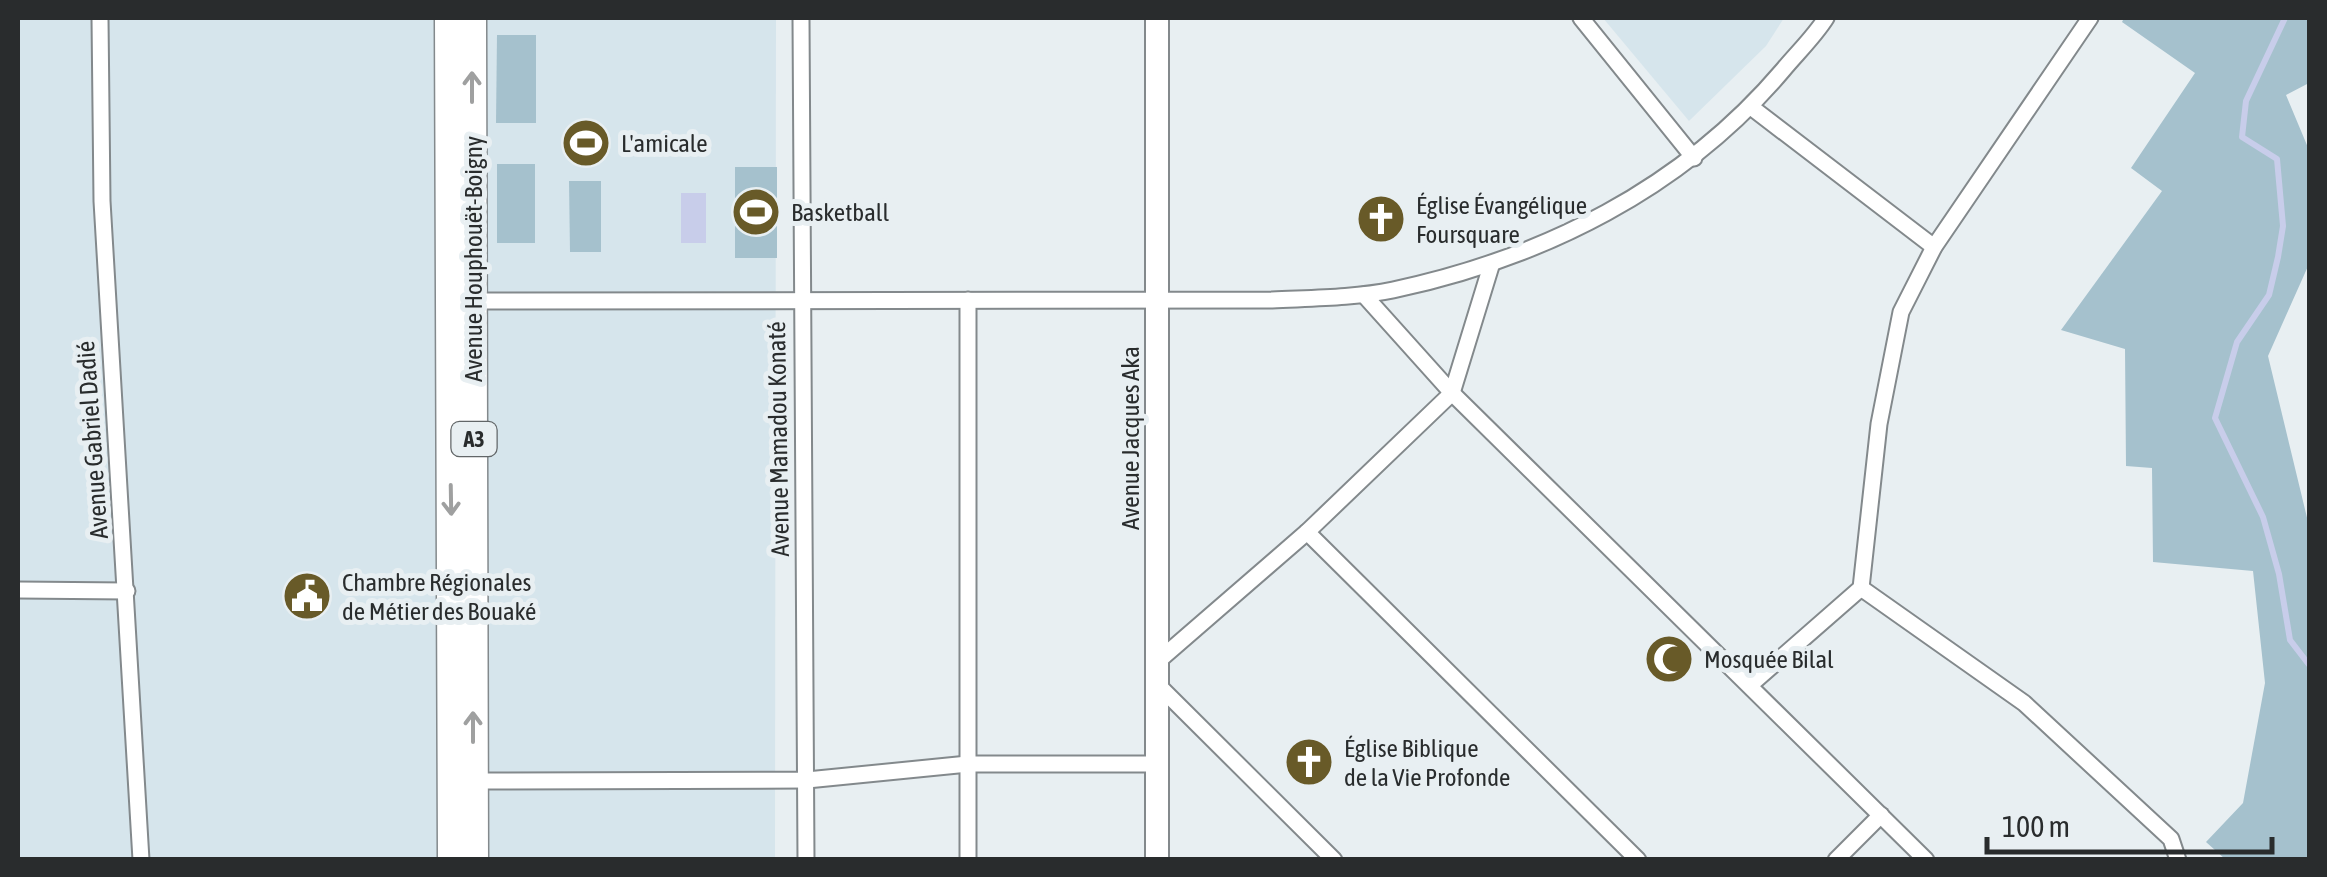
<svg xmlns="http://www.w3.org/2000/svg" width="2327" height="877" font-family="'Asap Condensed',sans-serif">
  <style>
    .built { fill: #d6e5ec }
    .green { fill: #a5c1cd }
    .water { fill: #c8cdea }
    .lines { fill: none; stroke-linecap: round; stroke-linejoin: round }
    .stream { stroke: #c8cdea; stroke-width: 6 }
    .street-casing { stroke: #83898c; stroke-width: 19 }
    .secondary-casing { stroke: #83898c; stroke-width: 26 }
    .highway-casing { stroke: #83898c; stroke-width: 31 }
    .street { stroke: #fff; stroke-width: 15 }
    .secondary { stroke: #fff; stroke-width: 22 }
    .highway { stroke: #fff; stroke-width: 28 }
    .oneway { stroke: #9fa0a0 }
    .labels { text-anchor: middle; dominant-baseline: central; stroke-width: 10; stroke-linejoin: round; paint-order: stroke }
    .shield { fill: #e8eff2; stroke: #626668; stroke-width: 2.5 }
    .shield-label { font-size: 22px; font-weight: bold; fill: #292c2d }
    .poi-label { font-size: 25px; fill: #292c2d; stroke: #e8eff2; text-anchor: start }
    .street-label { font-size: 25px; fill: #292c2d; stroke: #e8eff2 }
  </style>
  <rect width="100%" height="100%" fill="#e8eff2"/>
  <g class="built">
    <polygon points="18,18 776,18 775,859 18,859"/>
    <polygon points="1603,18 1784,18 1766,46 1689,121"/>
  </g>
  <g class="green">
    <polygon points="2124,18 2309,18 2309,83 2286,95 2309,150 2309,264 2268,356 2309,526 2309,859 2225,859 2206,842 2243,803 2265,683 2253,571 2153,562 2152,468 2126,466 2125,349 2061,330 2162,191 2131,168 2195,73 2122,22"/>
    <polygon points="497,35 536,35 536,123 496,123"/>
    <rect x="497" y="164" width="38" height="79"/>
    <rect x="735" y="167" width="42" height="91"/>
    <polygon points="569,181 601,181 601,252 570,252"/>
  </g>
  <rect class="water" x="681" y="193" width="25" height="50"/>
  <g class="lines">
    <polyline class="stream" points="2285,18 2246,101 2242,137 2277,159 2283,226 2278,257 2269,295 2237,342 2215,418 2263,517 2279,574 2290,640 2310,666"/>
    <g class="street-casing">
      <g id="street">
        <polyline points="100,18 102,201 141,860"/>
        <polyline points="801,18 806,860"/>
        <polyline points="1581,18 1694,158"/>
        <polyline points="1751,107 1934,247"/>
        <polyline points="1364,295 1452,393 1926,860"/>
        <path d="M473 301 1272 300C1312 298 1354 298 1393 290 1543 258 1682 189 1783 70 1797 53 1814 37 1826 18"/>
        <polyline points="1307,532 1638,860"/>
        <polyline points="1861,588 2024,703 2171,839 2178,860"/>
        <polyline points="18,590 127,591"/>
        <polyline points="1157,662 1307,532 1452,393 1491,266"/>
        <polyline points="1157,684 1334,860"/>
        <polyline points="1750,685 1861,588 1879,424 1901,312 1934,247 2090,18"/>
        <polyline points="473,781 807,780 968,764 1157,764"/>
        <polyline points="968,860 968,300"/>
        <polyline points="1836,860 1881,815"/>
      </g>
    </g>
    <g class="secondary-casing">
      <polyline id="secondary" points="1157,18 1157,860"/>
    </g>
    <g class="highway-casing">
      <g id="highway">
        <polyline points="449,18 452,860"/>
        <polyline points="472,18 474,860"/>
      </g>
    </g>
    <use href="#street" class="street"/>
    <use href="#secondary" class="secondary"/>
    <use href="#highway" class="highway"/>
  </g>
  <defs><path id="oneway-shaft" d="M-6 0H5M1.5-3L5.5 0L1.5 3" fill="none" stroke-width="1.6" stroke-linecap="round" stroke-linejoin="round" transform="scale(2.5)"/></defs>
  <g class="oneway">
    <use href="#oneway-shaft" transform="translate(472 87) rotate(-90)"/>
    <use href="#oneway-shaft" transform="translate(451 500) rotate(89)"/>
    <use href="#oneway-shaft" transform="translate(473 727) rotate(-90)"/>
  </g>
  <defs>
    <g id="stadium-disc" transform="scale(2.5)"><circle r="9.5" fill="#685a28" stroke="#e8eff2"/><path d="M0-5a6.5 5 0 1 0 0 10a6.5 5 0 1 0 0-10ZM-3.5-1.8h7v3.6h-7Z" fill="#fff"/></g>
    <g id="church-disc" transform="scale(2.5)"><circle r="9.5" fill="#685a28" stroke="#e8eff2"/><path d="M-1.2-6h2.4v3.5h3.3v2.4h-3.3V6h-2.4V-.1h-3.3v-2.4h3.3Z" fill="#fff"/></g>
    <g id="civic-disc" transform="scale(2.5)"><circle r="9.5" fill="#685a28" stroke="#e8eff2"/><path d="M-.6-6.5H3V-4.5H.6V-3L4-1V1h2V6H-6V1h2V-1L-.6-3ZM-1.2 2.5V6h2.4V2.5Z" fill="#fff"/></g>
    <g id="mosque-disc" transform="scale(2.5)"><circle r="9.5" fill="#685a28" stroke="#e8eff2"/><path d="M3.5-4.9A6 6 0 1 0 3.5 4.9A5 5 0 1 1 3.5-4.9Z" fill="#fff"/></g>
  </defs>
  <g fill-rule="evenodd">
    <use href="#stadium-disc" x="586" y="143"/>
    <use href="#stadium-disc" x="756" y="212"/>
    <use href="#church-disc" x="1381" y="219"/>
    <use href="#civic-disc" x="307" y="596"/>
    <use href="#mosque-disc" x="1669" y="659"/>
    <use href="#church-disc" x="1309" y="762"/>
  </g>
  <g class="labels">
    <rect class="shield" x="451.5" y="422" width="45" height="34" rx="8"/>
    <g class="shield-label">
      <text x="474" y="439">A3</text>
    </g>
    <g class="poi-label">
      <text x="621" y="143">L'amicale</text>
      <text x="1416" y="205">Église Évangélique<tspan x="1416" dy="29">Foursquare</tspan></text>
      <text x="791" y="212">Basketball</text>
      <text x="342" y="582">Chambre Régionales<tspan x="342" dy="29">de Métier des Bouaké</tspan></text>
      <text x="1704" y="659">Mosquée Bilal</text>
      <text x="1344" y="748">Église Biblique<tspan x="1344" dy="29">de la Vie Profonde</tspan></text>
    </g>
    <g class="street-label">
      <text transform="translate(473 259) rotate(-90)">Avenue Houphouët-Boigny</text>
      <text transform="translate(1130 438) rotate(-90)">Avenue Jacques Aka</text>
      <text transform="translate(778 439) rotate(-91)">Avenue Mamadou Konaté</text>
      <text transform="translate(92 440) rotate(-94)">Avenue Gabriel Dadié</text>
    </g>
  </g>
  <rect width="2327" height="877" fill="none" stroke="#292c2d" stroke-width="40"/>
  <path d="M1987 837v15h285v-15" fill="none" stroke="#292c2d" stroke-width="5"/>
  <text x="2002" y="837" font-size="30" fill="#292c2d" stroke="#e8eff2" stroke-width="8" paint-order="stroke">100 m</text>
</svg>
